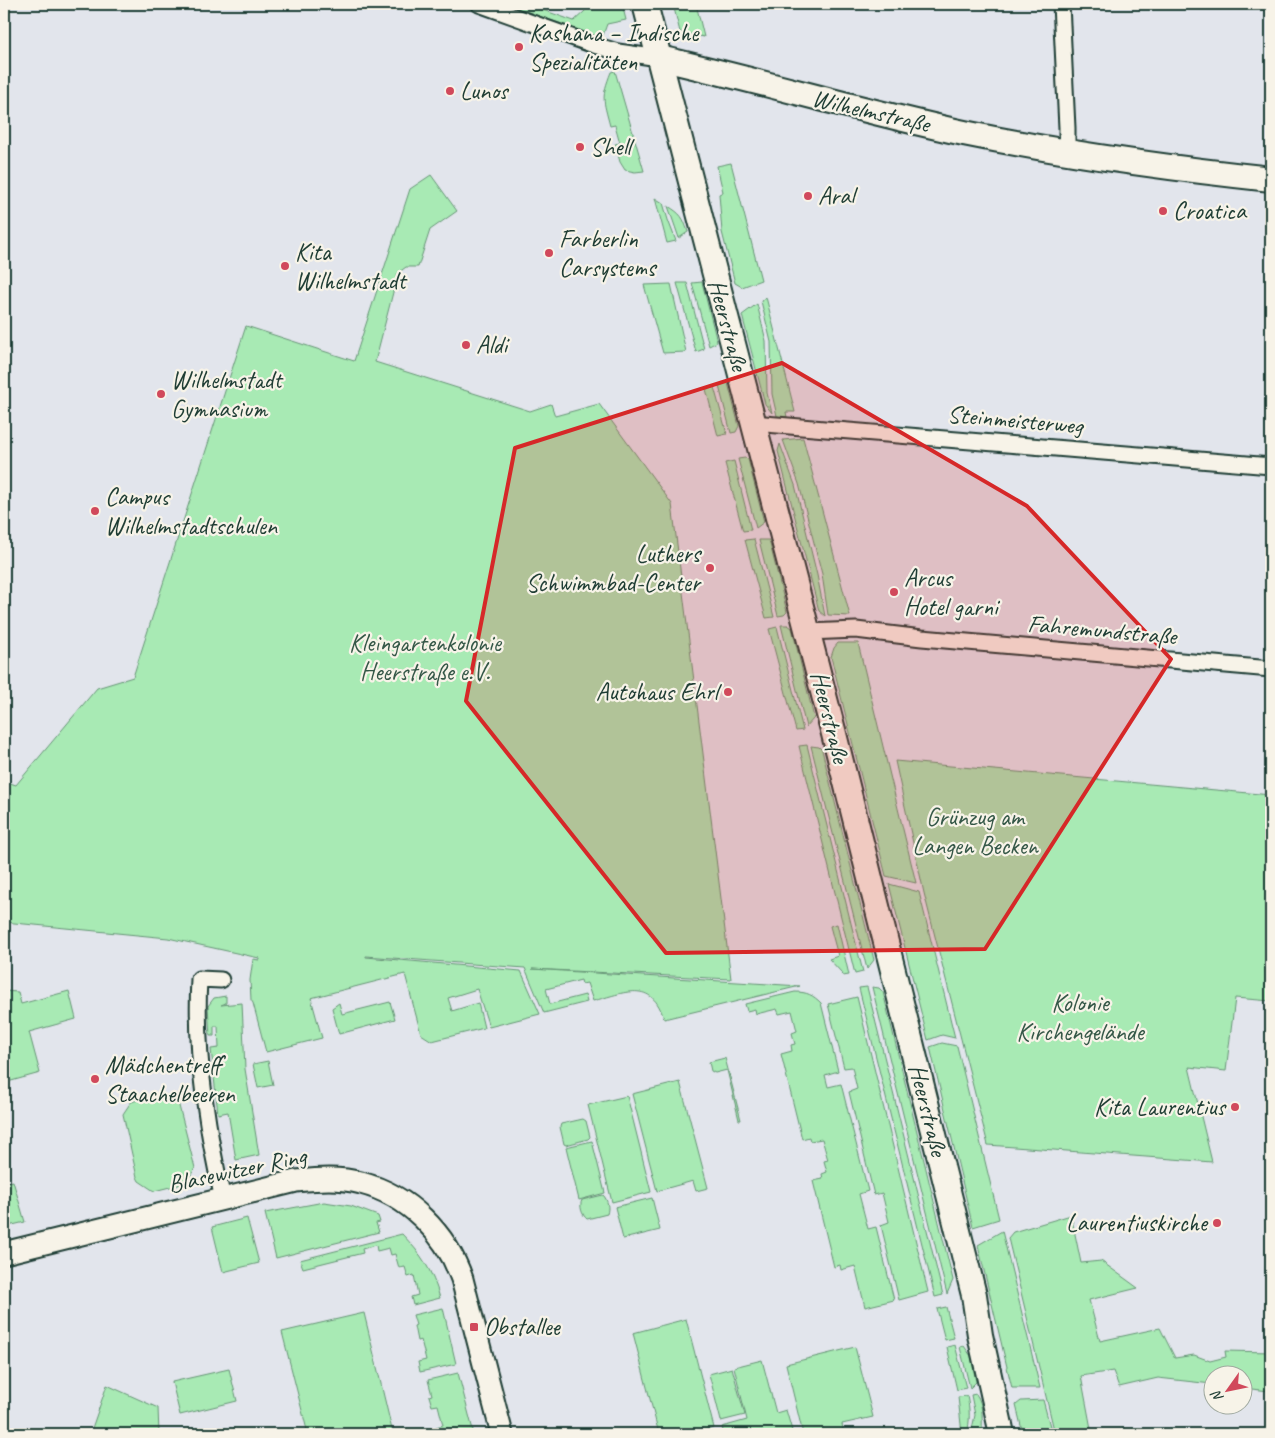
<svg xmlns="http://www.w3.org/2000/svg" width="1275" height="1438" font-family="Caveat,sans-serif">
  <style>
    .green { fill: #a8eab4; stroke: #649474 }
    .lines { fill: none; stroke-linecap: round; stroke-linejoin: round }
    .street-casing { stroke: #1f3d34; stroke-width: 19 }
    .secondary-casing { stroke: #1f3d34; stroke-width: 25 }
    .primary-casing { stroke: #1f3d34; stroke-width: 28 }
    .street { stroke: #f7f3e8; stroke-width: 15 }
    .secondary { stroke: #f7f3e8; stroke-width: 21 }
    .primary { stroke: #f7f3e8; stroke-width: 24 }
    .marked { fill: #d62828; fill-opacity: 0.2; stroke: #d62828; stroke-width: 4; stroke-linejoin: round }
    .poi-dot { fill: #d1495b; stroke: #f7f3e8; stroke-width: 2 }
    .labels { text-anchor: middle; dominant-baseline: central; stroke-width: 4.5; stroke-linejoin: round; paint-order: stroke }
    .poi-label { font-size: 25px; fill: #1f3d34; stroke: #f7f3e8; text-anchor: start }
    .street-label { font-size: 25px; fill: #1f3d34; stroke: #f7f3e8 }
    .park-label { font-size: 25px; fill: #345747; stroke: #f7f3e8 }
  </style>
  <rect width="100%" height="100%" fill="#e2e5ec"/>
  <filter id="ink" filterUnits="userSpaceOnUse"><feTurbulence type="fractalNoise" baseFrequency=".02" numOctaves="2"/><feDisplacementMap in="SourceGraphic" scale="10" xChannelSelector="R" yChannelSelector="G"/><feConvolveMatrix kernelMatrix="1 2 1 2 8 2 1 2 1" color-interpolation-filters="sRGB"/></filter>
  <g filter="url(#ink)">
    <g class="green">
      <polygon points="505,4 526,4 574,21 585,11 584,4 622,4 626,20 607,24 602,38"/>
      <polygon points="673,4 696,4 704,37 680,32"/>
      <path d="M615 71 644 171 635 172 625 170 620 162 615 144 620 143 615 125 610 126C603 99 601 98 611 72Z"/>
      <polygon points="731,163 761,280 742,287 735,283 722,232 719,194 723,192 717,166"/>
      <path d="M431 175 457 211 430 230 418 267H406L398 273 375 362 530 411 551 404 555 416 599 404 672 504 731 979 532 969 800 986 664 1019C652 978 624 993 593 1001L587 983 582 984 581 980 546 989 550 1004 585 995 587 1002 544 1013 525 968 366 956V957L521 971 540 1014 489 1027 477 989 448 998 452 1011 478 1003 484 1028 432 1041 421 1034 405 974 311 998 322 1038 266 1052 253 1003 251 1000 250 980 253 959 259 960V958L168 938 4 922V781L16 785 97 688 133 677 246 326 354 361 410 189Z"/>
      <polygon points="655,198 663,203 668,220 676,241 667,243"/>
      <path d="M668 206C681 214 683 217 688 232L679 238Z"/>
      <polygon points="702,282 717,342 709,346 692,283"/>
      <polygon points="677,283 687,283 704,349 696,352"/>
      <polygon points="671,284 686,352 663,353 644,285"/>
      <polygon points="766,297 795,412 786,412 787,417 777,416 772,394 771,342 761,301"/>
      <polygon points="757,304 766,341 767,393 772,413 765,404 742,315"/>
      <polygon points="728,383 739,426 736,432 731,433 719,386"/>
      <polygon points="714,387 727,434 718,436 706,389"/>
      <polygon points="803,438 850,616 828,615 822,574 799,484 783,440"/>
      <polygon points="780,444 795,485 817,575 825,616 819,611 778,451"/>
      <polygon points="745,458 748,459 764,522 756,528 738,459"/>
      <polygon points="734,461 751,530 743,531 725,463"/>
      <polygon points="754,539 774,617 766,618 745,540"/>
      <polygon points="759,540 769,540 787,612 784,615 778,616"/>
      <polygon points="781,625 788,625 792,628 814,718 806,727"/>
      <polygon points="777,627 803,730 796,731 769,629"/>
      <polygon points="838,643 858,643 916,883 886,876 831,657 834,648"/>
      <polygon points="807,745 863,972 855,974 799,746"/>
      <polygon points="811,746 819,747 822,750 874,960 867,969"/>
      <polygon points="895,761 1271,795 1271,1001 1235,998 1226,1071 1189,1067 1212,1162 988,1145 924,893"/>
      <polygon points="889,884 919,892 955,1038 942,1035 928,1040"/>
      <polygon points="837,924 849,975 843,976 842,973 829,959 838,956 830,926"/>
      <polygon points="867,987 943,1295 935,1297 859,988"/>
      <polygon points="872,987 879,988 883,992 953,1280 947,1294"/>
      <polygon points="4,991 18,992 21,1004 69,991 76,1019 29,1032 40,1073 4,1083"/>
      <path d="M795 992C807 992 813 995 821 1003L838 1071 825 1075 828 1087 841 1084 868 1191 859 1194 868 1229 876 1227 894 1300 865 1307 855 1266 841 1270 840 1265 834 1267 813 1181 823 1179 822 1174 827 1172 824 1161 828 1160 822 1139 810 1141 809 1137 802 1139 781 1054 792 1051 791 1045 795 1044 792 1033 797 1031 792 1011 779 1014 777 1009 756 1014 755 1009 747 1011 745 1004Z"/>
      <polygon points="226,996 226,1003 221,1005 242,1003 245,1069 259,1155 236,1160 228,1112 218,1114 211,1049 219,1048 218,1026 214,1026 214,1036 210,1036 208,1006 214,998"/>
      <polygon points="857,997 928,1292 899,1300 881,1225 889,1222 882,1193 874,1195 849,1092 857,1089 852,1067 844,1068 828,1004"/>
      <polygon points="390,1002 395,1019 339,1034 332,1008 339,1003 342,1014"/>
      <polygon points="942,1043 957,1046 999,1219 973,1227 930,1047"/>
      <polygon points="725,1058 741,1120 739,1120 727,1070 715,1073 711,1071 709,1062"/>
      <polygon points="268,1061 273,1085 258,1088 253,1064"/>
      <polygon points="680,1082 708,1188 696,1191 693,1181 657,1191 632,1094"/>
      <polygon points="161,1093 178,1102 195,1168 186,1183 154,1191 139,1181 137,1177 123,1114 131,1102"/>
      <polygon points="627,1096 651,1192 612,1202 588,1105"/>
      <polygon points="583,1119 586,1121 590,1137 588,1139 566,1145 564,1144 560,1127 561,1124"/>
      <polygon points="592,1141 605,1193 579,1200 566,1147"/>
      <polygon points="13,1181 25,1222 4,1227 4,1183"/>
      <path d="M603 1195C608 1200 609 1208 607 1214L587 1219C582 1215 579 1206 582 1200Z"/>
      <polygon points="652,1198 660,1230 623,1239 615,1207"/>
      <polygon points="324,1202 351,1206 378,1216 380,1222 376,1223 379,1232 276,1258 265,1213"/>
      <polygon points="1071,1215 1081,1263 1101,1261 1138,1288 1089,1300 1100,1341 1160,1328 1175,1358 1194,1355 1210,1361 1226,1357 1225,1351 1271,1352 1271,1434 1267,1434 1269,1391 1243,1388 1242,1376 1212,1376 1212,1384 1158,1378 1119,1387 1113,1371 1081,1376 1092,1434 1055,1434 1008,1238 1013,1232"/>
      <polygon points="247,1218 259,1263 223,1272 212,1227"/>
      <polygon points="1002,1231 1040,1388 1012,1388 978,1245"/>
      <path d="M402 1234C422 1255 432 1270 440 1298L413 1305 411 1297 418 1295 414 1275 408 1277 405 1267 399 1268 395 1254 391 1255 389 1248 377 1251 376 1245 362 1249 363 1253 303 1268 300 1260Z"/>
      <polygon points="946,1307 954,1338 945,1340 937,1309"/>
      <polygon points="443,1308 456,1364 420,1372 418,1362 426,1360 421,1340 417,1341 414,1326 416,1325 413,1315"/>
      <polygon points="364,1313 393,1434 308,1434 282,1332"/>
      <polygon points="686,1319 714,1428 688,1434 659,1434 633,1333"/>
      <polygon points="955,1345 966,1388 957,1390 947,1347"/>
      <polygon points="964,1346 971,1356 976,1382 970,1388 960,1347"/>
      <polygon points="855,1347 873,1417 842,1424 844,1434 803,1434 786,1364"/>
      <polygon points="762,1360 776,1413 786,1410 793,1434 724,1434 722,1427 747,1420 734,1367"/>
      <polygon points="732,1368 745,1415 721,1421 709,1374"/>
      <polygon points="229,1369 237,1401 180,1415 172,1382"/>
      <polygon points="458,1373 474,1434 438,1434 436,1427 443,1425 438,1405 432,1406 429,1396 432,1395 428,1380"/>
      <polygon points="107,1385 158,1408 159,1434 90,1434"/>
      <path d="M976 1394C984 1404 982 1422 982 1434H971L975 1415 971 1395Z"/>
      <path d="M967 1396C970 1410 970 1421 967 1434H962L958 1397Z"/>
      <polygon points="1043,1400 1052,1434 1023,1434 1016,1405 1021,1401"/>
    </g>
    <g class="lines">
      <g class="street-casing">
        <g id="street">
          <polyline points="479,4 591,44 618,52 659,58"/>
          <polyline points="1061,4 1067,128 1067,152"/>
          <polyline points="754,423 1271,466"/>
          <polyline points="808,632 856,630 922,638 1271,669"/>
          <path d="M221 980 199 979C195 1053 206 1127 223 1199"/>
        </g>
      </g>
      <g class="secondary-casing">
        <path id="secondary" d="M4 1253 296 1181C318 1179 340 1177 361 1183 408 1195 446 1233 462 1279L502 1434"/>
      </g>
      <g class="primary-casing">
        <g id="primary">
          <polyline points="645,4 833,730 974,1295 980,1335 1002,1434"/>
          <path d="M659 58C761 81 862 111 964 133 1066 154 1168 168 1271 179"/>
        </g>
      </g>
      <use href="#street" class="street"/>
      <use href="#secondary" class="secondary"/>
      <use href="#primary" class="primary"/>
    </g>
  </g>
  <path class="marked" d="M782 363 1027 506 1171 659 985 949 666 953 466 701 515 448Z"/>
  <g class="poi-dot">
    <circle cx="519" cy="47" r="5"/>
    <circle cx="450" cy="91" r="5"/>
    <circle cx="580" cy="147" r="5"/>
    <circle cx="808" cy="196" r="5"/>
    <circle cx="1163" cy="211" r="5"/>
    <circle cx="549" cy="253" r="5"/>
    <circle cx="285" cy="266" r="5"/>
    <circle cx="466" cy="345" r="5"/>
    <circle cx="161" cy="394" r="5"/>
    <circle cx="95" cy="511" r="5"/>
    <circle cx="710" cy="568" r="5"/>
    <circle cx="894" cy="592" r="5"/>
    <circle cx="728" cy="692" r="5"/>
    <circle cx="95" cy="1079" r="5"/>
    <circle cx="1235" cy="1107" r="5"/>
    <circle cx="1217" cy="1223" r="5"/>
    <rect x="469" y="1322" width="10" height="10" rx="2.5"/>
  </g>
  <g class="labels">
    <g class="poi-label">
      <text x="529" y="33">Kashana – Indische<tspan x="529" dy="29">Spezialitäten</tspan></text>
      <text x="460" y="91">Lunos</text>
      <text x="590" y="147">Shell</text>
      <text x="818" y="196">Aral</text>
      <text x="1173" y="211">Croatica</text>
      <text x="559" y="239">Farberlin<tspan x="559" dy="29">Carsystems</tspan></text>
      <text x="295" y="252">Kita<tspan x="295" dy="29">Wilhelmstadt</tspan></text>
      <text x="476" y="345">Aldi</text>
      <text x="171" y="380">Wilhelmstadt<tspan x="171" dy="29">Gymnasium</tspan></text>
      <text x="105" y="497">Campus<tspan x="105" dy="29">Wilhelmstadtschulen</tspan></text>
      <text x="700" y="554" text-anchor="end">Luthers<tspan x="700" dy="29">Schwimmbad-Center</tspan></text>
      <text x="904" y="578">Arcus<tspan x="904" dy="29">Hotel garni</tspan></text>
      <text x="718" y="692" text-anchor="end">Autohaus Ehrl</text>
      <text x="105" y="1065">Mädchentreff<tspan x="105" dy="29">Staachelbeeren</tspan></text>
      <text x="1225" y="1107" text-anchor="end">Kita Laurentius</text>
      <text x="1207" y="1223" text-anchor="end">Laurentiuskirche</text>
      <text x="484" y="1327">Obstallee</text>
    </g>
    <g class="street-label">
      <text transform="translate(871 111) rotate(13)">Wilhelmstraße</text>
      <text transform="translate(728 325) rotate(75)">Heerstraße</text>
      <text transform="translate(1015 420) rotate(5)">Steinmeisterweg</text>
      <text transform="translate(1102 630) rotate(5)">Fahremundstraße</text>
      <text transform="translate(830 717) rotate(76)">Heerstraße</text>
      <text transform="translate(928 1110) rotate(76)">Heerstraße</text>
      <text transform="translate(237 1170) rotate(-12)">Blasewitzer Ring</text>
    </g>
    <g class="park-label">
      <text x="425" y="643">Kleingartenkolonie<tspan x="425" dy="29">Heerstraße e.V.</tspan></text>
      <text x="975" y="817">Grünzug am<tspan x="975" dy="29">Langen Becken</tspan></text>
      <text x="1080" y="1003">Kolonie<tspan x="1080" dy="29">Kirchengelände</tspan></text>
    </g>
  </g>
  <rect width="1275" height="1438" fill="none" stroke="#f7f3e8" stroke-width="20"/>
  <rect x="10" y="10" width="1255" height="1418" fill="none" stroke="#1f3d34" stroke-width="2" filter="url(#ink)"/>
  <g transform="translate(1228 1390) rotate(237)"><circle r="24" fill="#f7f3e8" stroke="#a1aaa0"/>
  <path d="M0-4L9 19L0 12L-9 19Z" fill="#d1495b"/>
  <text y="-8" font-size="14" font-weight="bold" text-anchor="middle" fill="#1f3d34">N</text>
  </g>
</svg>
